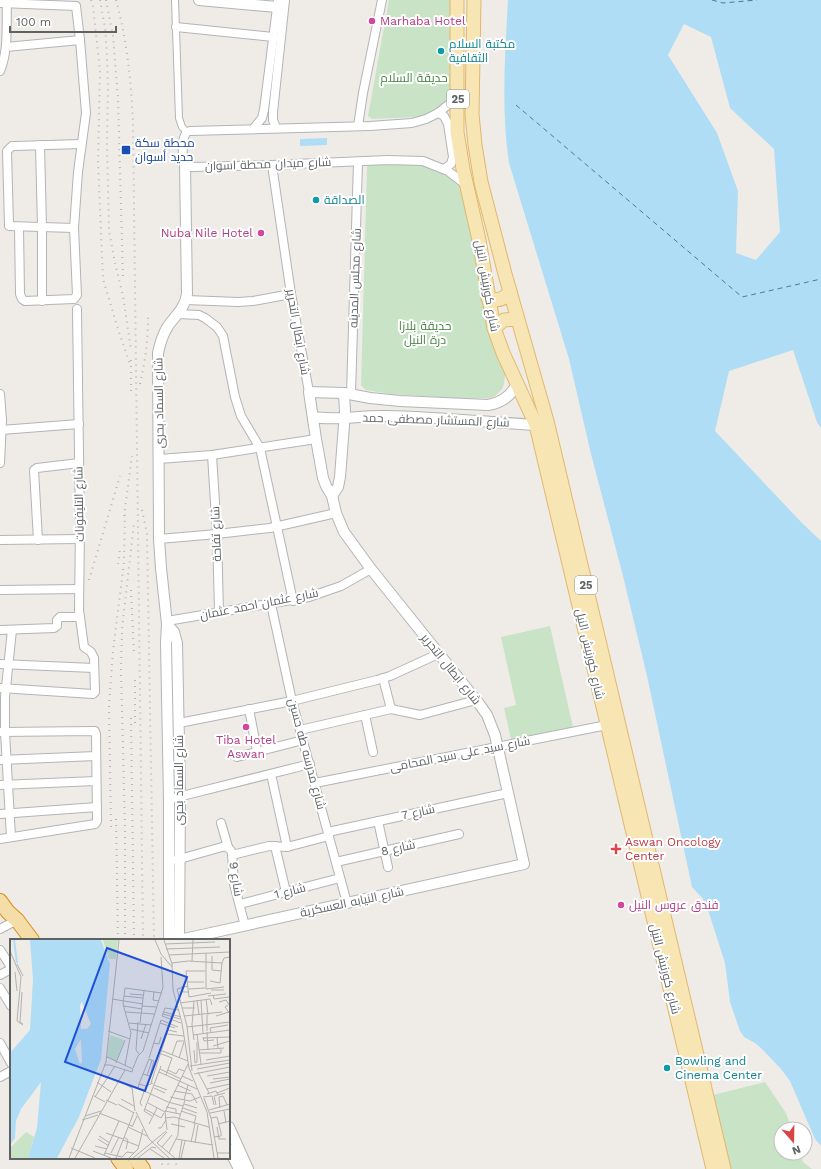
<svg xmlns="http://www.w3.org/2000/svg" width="821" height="1169" font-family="'Work Sans',Cairo,sans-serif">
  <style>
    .green { fill: #c9e3c6 }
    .water { fill: #afddf6; fill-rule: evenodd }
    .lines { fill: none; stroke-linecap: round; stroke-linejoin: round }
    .ferry { stroke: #4a7a9e; stroke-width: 1; stroke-dasharray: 5 4; stroke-linecap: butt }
    .pedestrian-casing { stroke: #b2b4b7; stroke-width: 8 }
    .minor-casing { stroke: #b2b4b7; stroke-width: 10 }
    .tertiary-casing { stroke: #b2b4b7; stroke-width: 12 }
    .primary-casing { stroke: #e3b76c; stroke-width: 15 }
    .trunk-casing { stroke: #dc8e19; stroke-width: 16 }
    .pedestrian { stroke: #fff; stroke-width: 6 }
    .minor { stroke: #fff; stroke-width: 8 }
    .tertiary { stroke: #fff; stroke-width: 10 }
    .primary { stroke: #f7e6b4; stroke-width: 13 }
    .trunk { stroke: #f4dda7; stroke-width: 14 }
    .rail { stroke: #b4b5b5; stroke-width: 2; stroke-dasharray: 1 5; stroke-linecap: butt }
    .hotel-dot { fill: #d1479c; stroke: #fff; stroke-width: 1.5 }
    .culture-dot { fill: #0f9aa8; stroke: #fff; stroke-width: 1.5 }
    .transit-dot { fill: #1a4fb4; stroke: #fff; stroke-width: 1.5 }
    .health-dot { fill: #e0444e; stroke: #fff; stroke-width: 1.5 }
    .labels { text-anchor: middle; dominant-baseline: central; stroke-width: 4; stroke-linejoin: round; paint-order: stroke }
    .shield { fill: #fff; stroke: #8e9193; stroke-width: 1 }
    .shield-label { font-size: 11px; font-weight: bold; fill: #5e6265 }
    .hotel-label { font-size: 12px; fill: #b23c85; stroke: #fff; text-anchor: start }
    .culture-label { font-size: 12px; fill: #0d838f; stroke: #fff; text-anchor: start }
    .park-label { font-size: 12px; fill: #42833f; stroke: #fff }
    .transit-label { font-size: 12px; fill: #164399; stroke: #fff; text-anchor: start }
    .street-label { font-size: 12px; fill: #5e6265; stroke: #fff }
    .health-label { font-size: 12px; fill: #be3a42; stroke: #fff; text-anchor: start }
    .inset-river { fill: none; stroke: #afddf6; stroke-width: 2 }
    .inset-road { fill: none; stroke: #b1b1af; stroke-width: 1 }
    .view { fill: #1d4ed8; fill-opacity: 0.15; stroke: #1d4ed8; stroke-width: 2 }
    .inset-edge { fill: none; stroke: #5e6265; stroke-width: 2 }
  </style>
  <rect width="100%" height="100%" fill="#efece7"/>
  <g class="green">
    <path d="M389 0H451V89C448 103 431 113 418 117L372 119 368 116Z"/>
    <polygon points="419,163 432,167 462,186 475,247 480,288 486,318 495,348 505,374 504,384 502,389 495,396 490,398 456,398 391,394 366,390 361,385 367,167 371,164"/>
    <polygon points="550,626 573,727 511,739 504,708 516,705 501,637"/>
    <polygon points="765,1082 786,1113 792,1129 781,1129 781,1153 800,1153 803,1162 812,1169 717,1169 701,1098"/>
  </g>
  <g class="water">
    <path d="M508 0H821V428L817 422 793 350 729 371 715 431 802 523 821 541V1146L815 1139 790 1081 781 1069 762 1049 755 1043 744 1037 740 1031 730 1002 725 963 709 913 703 899 692 887 647 676 623 576 591 454 569 359 509 163C501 110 505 54 508 0ZM684 24 711 37 730 108 774 149 780 232 756 260 736 253 738 191 717 133 668 55Z"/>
    <polygon points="327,138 327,145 300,146 300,139"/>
  </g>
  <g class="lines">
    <g class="ferry">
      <polyline points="712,0 723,3 757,0"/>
      <polyline points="516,105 742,297 821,279"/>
    </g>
    <g class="pedestrian-casing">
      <polyline id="pedestrian" points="175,0 179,118 182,127 187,132"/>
    </g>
    <g class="minor-casing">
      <g id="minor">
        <polyline points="0,3 76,6 80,40"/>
        <polyline points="176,27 273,37"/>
        <polyline points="6,47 80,40 86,113 78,172 74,228 77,295 74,299 25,301 22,299 20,294 19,227"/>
        <path d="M0 71C9 50 6 23 7 0"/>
        <path d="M458 97 438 113 426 119 412 123 370 126 190 131C187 132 186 132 185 135 182 140 182 161 185 165L191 167 272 165 388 160 423 161 448 171 465 184"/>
        <polyline points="438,113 444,116 448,124 453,157 451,164 444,169"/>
        <polyline points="358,126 363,93 382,0"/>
        <polyline points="276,128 273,120 273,112 285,0"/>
        <polyline points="253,129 262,118 264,110 278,0"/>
        <polyline points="40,145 42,227 42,301"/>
        <polyline points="272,165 291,294 309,392"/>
        <polyline points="74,228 9,226 7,151 12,146 15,146 81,144"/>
        <polyline points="186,300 238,302 253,301 291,294"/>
        <polyline points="179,314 199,315 205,318 217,327 223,336 235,397 241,416 260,448 293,601"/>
        <polyline points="0,394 2,420 0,463"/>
        <polyline points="351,394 358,162"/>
        <polyline points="1,430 79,424"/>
        <polyline points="212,455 217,534 219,612"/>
        <polyline points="159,459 212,455 316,439"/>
        <polyline points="159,539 217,534 270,528 336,513"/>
        <polyline points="0,540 80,539"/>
        <polyline points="38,540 34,470 37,468 79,463"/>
        <polyline points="0,590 79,589"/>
        <polyline points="271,604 292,701 347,903"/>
        <polyline points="167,621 309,597 341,586 371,569"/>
        <polyline points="0,630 54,628 57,626 57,620 60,617 80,617"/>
        <polyline points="0,664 94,668"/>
        <polyline points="383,678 391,709"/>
        <polyline points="0,688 93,694 95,692 94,658 91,652 84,647 79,610 80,525 77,309"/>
        <polyline points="249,709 257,751"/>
        <polyline points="365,715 373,752"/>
        <polyline points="179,723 292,701 377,680 390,676 438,654"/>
        <polyline points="300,730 391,709 420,715 476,700"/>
        <polyline points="0,732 95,731 96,734 97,821 95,824 0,839"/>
        <polyline points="237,757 303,740"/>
        <polyline points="0,760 96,756"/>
        <polyline points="271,774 287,847"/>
        <polyline points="315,783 607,725"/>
        <polyline points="0,785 96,781"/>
        <polyline points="174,798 310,764"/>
        <polyline points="0,814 97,807"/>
        <polyline points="378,821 388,867"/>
        <polyline points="221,823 228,847"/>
        <polyline points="328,832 508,793"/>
        <polyline points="11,837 5,732 5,697 12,630"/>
        <polyline points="275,846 286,892"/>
        <polyline points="232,855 269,846 287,847 329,836"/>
        <path d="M176 860 222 847C227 846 230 848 232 853L234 884 245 926"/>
        <polyline points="336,862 459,834"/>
        <polyline points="240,904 340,878"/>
        <polyline points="0,929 17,920"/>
        <polyline points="0,950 11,967"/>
        <polyline points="0,975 11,969"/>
        <polyline points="0,988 11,1006"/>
        <polyline points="0,1043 11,1063"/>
        <polyline points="0,1077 11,1071"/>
      </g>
    </g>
    <g class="tertiary-casing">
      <g id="tertiary">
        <polyline points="199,0 277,7"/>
        <path d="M313 417C337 421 361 415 386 416 436 417 486 422 536 425"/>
        <polyline points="332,496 338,487 340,477 345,412 344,393"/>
        <polyline points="167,624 174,632 177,643 180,796 179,940"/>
        <path d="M169 940V799L166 643 167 624 161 568 159 539 158 353C160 343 163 334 168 326 176 315 185 308 187 294L185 165"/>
        <path d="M179 940 524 864 495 735 487 715 480 705 371 569 344 532 336 513 332 496 326 486 323 478 316 439 309 392 344 393 370 398 400 401 488 405C501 403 511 396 517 384"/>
        <polyline points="229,1127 248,1169"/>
        <polyline points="229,1149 239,1169"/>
      </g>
    </g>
    <g class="primary-casing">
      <g id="primary">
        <polyline points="457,0 457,132 463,169 479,240 494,328 503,353 536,425 713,1169"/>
        <polyline points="474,0 472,114 475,145 481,182 505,274 547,421 724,1169"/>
        <path d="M488 298C497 301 505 300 510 291"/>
        <polyline points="494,328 504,320 517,319"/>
      </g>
    </g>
    <g class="trunk-casing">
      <g id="trunk">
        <polyline points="0,901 8,912 17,920 32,940"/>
        <polyline points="118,1158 126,1169"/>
        <polyline points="135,1158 143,1169"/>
      </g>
    </g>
    <use href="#pedestrian" class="pedestrian"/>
    <use href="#minor" class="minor"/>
    <use href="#tertiary" class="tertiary"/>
    <use href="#primary" class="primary"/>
    <use href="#trunk" class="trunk"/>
    <g class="rail">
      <polyline points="91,0 93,6 100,71 98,161 103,279 117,326 130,364"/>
      <polyline points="100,0 105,28 107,56 108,87 107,142 109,231 115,263 123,296 131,350"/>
      <polyline points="106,0 113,36 118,99 123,280"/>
      <path d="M116 0C127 40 131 81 133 122L143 940"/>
      <path d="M140 384C146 357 148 340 148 313"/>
      <polyline points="131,391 131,357"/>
      <polyline points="142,510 147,534 154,940"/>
      <polyline points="124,516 132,456"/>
      <polyline points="118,564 120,549"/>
      <polyline points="89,580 120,476"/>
      <polyline points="131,590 134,654"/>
      <polyline points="135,680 135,724"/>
      <polyline points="131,718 134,940"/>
      <polyline points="116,819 118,940"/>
      <polyline points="111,827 109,706 113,651 124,562 125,511"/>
      <polyline points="125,940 125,829 121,671 122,629 134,523"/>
      <polyline points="160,1158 164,1169"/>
      <polyline points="166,1158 170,1169"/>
      <polyline points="174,1158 178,1169"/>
    </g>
  </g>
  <g class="hotel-dot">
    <circle cx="372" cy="21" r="4"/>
    <circle cx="261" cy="233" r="4"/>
    <circle cx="246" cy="727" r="4"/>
    <circle cx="621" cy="905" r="4"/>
  </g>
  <g class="culture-dot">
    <circle cx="441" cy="51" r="4"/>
    <circle cx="316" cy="200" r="4"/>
    <circle cx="667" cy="1068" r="4"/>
  </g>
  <rect class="transit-dot" x="121" y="145" width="10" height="10" rx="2"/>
  <path class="health-dot" d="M614 843h4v4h4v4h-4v4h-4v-4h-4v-4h4z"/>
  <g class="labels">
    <g class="shield">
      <rect x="447" y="90" width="22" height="18" rx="3"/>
      <rect x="575" y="576" width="22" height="18" rx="3"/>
    </g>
    <g class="shield-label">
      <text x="458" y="99">25</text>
      <text x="586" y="585">25</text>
    </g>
    <g class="hotel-label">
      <text x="380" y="21">Marhaba Hotel</text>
      <text x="253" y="233" text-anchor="end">Nuba Nile Hotel</text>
      <text x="246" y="740" text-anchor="middle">Tiba Hotel<tspan x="246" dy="14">Aswan</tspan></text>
      <text x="629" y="905">فندق عروس النيل</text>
    </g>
    <g class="culture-label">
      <text x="449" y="44">مكتبة السلام<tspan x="449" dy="14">الثقافية</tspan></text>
      <text x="324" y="200">الصداقة</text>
      <text x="675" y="1061">Bowling and<tspan x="675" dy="14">Cinema Center</tspan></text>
    </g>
    <g class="park-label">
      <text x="414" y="78">حديقة السلام</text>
      <text x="425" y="326">حديقة بلازا<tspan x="425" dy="14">درة النيل</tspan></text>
    </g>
    <g class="transit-label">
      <text x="135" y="143">محطة سكة<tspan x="135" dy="14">حديد أسوان</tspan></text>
    </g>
    <g class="street-label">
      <text transform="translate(268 164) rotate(-2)">شارع ميدان محطة اسوان</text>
      <text transform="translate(355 278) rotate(-88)">شارع مجلس المدينه</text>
      <text transform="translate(487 286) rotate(80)">شارع كورنيش النيل</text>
      <text transform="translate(298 332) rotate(80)">شارع ابطال التحرير</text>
      <text transform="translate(159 403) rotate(-91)">شارع السماد بحرى</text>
      <text transform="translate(436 420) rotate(2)">شارع المستشار مصطفى حمد</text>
      <text transform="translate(79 504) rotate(-91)">شارع التليفونات</text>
      <text transform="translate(216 534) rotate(-92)">شارع تفاحة</text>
      <text transform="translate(259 604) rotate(-11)">شارع عثمان احمد عثمان</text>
      <text transform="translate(590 654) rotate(77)">شارع كورنيش النيل</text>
      <text transform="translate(451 669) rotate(51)">شارع ابطال التحرير</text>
      <text transform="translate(307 754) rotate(75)">شارع مدرسه طه حسين</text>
      <text transform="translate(460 754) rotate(-11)">شارع سيد على سيد المحامى</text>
      <text transform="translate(179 780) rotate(-90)">شارع السماد بحرى</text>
      <text transform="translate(418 812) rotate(-12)">شارع 7</text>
      <text transform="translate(398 848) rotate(-13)">شارع 8</text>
      <text transform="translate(236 879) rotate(81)">شارع 9</text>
      <text transform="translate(290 891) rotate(-14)">شارع 1</text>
      <text transform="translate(352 902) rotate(-12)">شارع النيابه العسكرية</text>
      <text transform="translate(665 969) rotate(76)">شارع كورنيش النيل</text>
    </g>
    <g class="health-label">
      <text x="625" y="842">Aswan Oncology<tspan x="625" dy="14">Center</tspan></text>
    </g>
  </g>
  <g transform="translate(10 939)">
    <rect width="220" height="220" fill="#efece7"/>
    <path d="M93 1H108L106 20H99ZM100 96 114 101 106 123 97 118ZM16 193 24 198 18 219H0V209Z" fill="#c9e3c6"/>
    <path d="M20 1H91L100 25 91 120 69 178 47 219H18L27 189 31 143 11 170 6 182 5 199 0 206V114L20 91 23 40ZM72 63 81 85 77 90H71L70 66ZM71 100 72 123 70 125 65 110Z" fill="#afddf6" fill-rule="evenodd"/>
    <path class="inset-river" d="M4 1 7 24M20 90 74 97 89 124M0 137 58 125 68 128 71 134 61 187M0 163 31 132 36 131 39 136 33 188 61 187M0 175 26 139 31 137 35 142 31 189 60 188M24 207 47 217"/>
    <path class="inset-road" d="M145 1 151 15 162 28M154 1 162 25M155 5 205 3M156 10 210 8M0 12 11 38 7 82 13 86M196 14V50L214 48M159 16 220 13M202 17V31L211 32M182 22 183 1M162 24 178 22 212 24M7 25 13 37M162 25 163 51 172 84 179 129 197 173 204 219M195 32H176L179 58 201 54M5 33 7 52M200 42 210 44 212 24 214 19 220 18M178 43H194M172 47 173 53H179M178 47 167 50 177 87 182 132M179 50 195 49M201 51H214M12 53 10 83 13 85M144 53 143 61 149 62M120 55 133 56M203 56 204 60 219 58M114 57 133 59M198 57 216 55M102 60 133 65M196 60 198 76M187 61 189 76M191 61 193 94M209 63 216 61 220 67M170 64 200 60 202 66M218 66 215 68 220 75M114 67 132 70M132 67 146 68M172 69H185M169 71 155 69 152 77 171 84M116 73 144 75M154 73 171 78M153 75 170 80M197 76V92M174 77 212 73M206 77 219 73M128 83 126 111 129 115M119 84 141 86M130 84 134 52M150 84 165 89M177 88 220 83M121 90 139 94M157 90 164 70M98 92 120 100M197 93 198 111M201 93 200 89 218 86M157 95 174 97M187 95 191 125M183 96 220 91M193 98 194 102 204 101M207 98 208 110M193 99 220 98M131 100 136 85M184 101 182 86 184 62M144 104 149 105 151 98M203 107 220 102M150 111 178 122M184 111 185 124M189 111 214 109M149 114 162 119 156 136M189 114H211V110M162 116 167 102H174M139 119 151 81 168 88M169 119 174 103M196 121 220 117M106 124 115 101M185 124 187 123V103M94 126H100L122 133 123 130 97 118M115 126 121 94 113 65 115 49 152 54M180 127 220 121M123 129 128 117 133 112 153 48 151 18M150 130 171 140M187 130 220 124M158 131 166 135 169 130 174 132M149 133 187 150M188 133 199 154M133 135 140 137 142 129M184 135 220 128M137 137 142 121M172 137 183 142M197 137 220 133M203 140 220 138M109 142 122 149 125 172M87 143 101 153M141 144 158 91 167 93M200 144 220 140M129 145 128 149 158 163M144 146 157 151M167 146 181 152M136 147 129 145 139 120 144 122 142 129M144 149 155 154M197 150 220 145M164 152 182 155 187 164M207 154 220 149M197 155 206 152 208 156M84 157 95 163M85 158 105 127M160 158 180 162 190 158M193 158 202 157 204 166M194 159 201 179 208 219M111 160 124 167M96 161 107 166M174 161 178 146M158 163 173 167M138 164 155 173M108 165 124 174M174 165 187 169M206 166 204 157 215 154M132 167 130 164 136 147 143 144M156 168 166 170V174M173 169 187 174M210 169 209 158 213 157 217 166M135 170 151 179 154 174M199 171 220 165M155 172 170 175M171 172 186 177 184 185M214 172 216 184M126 173 139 200 159 219M89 174 122 187M200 174 220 170M75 177 91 172M142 177 134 172 151 127M155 179 164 178 199 188M201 179 207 178 211 194V197L204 198M72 181 88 176M139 185 147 169M161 185 175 188M208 185 220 182M118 188 137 197M122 188 127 177M207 188 209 200H216M148 189H151L156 181M157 191 155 173 178 125M157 193 147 204 165 219M96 194 113 200M89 197 100 204M114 198 118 201 116 210M88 200 99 207M166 200 203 206M113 201 129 207M181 203 185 185M185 204 188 186M85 207 97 210M152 208 162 196M61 209 85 219M140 210 154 219M83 212 101 219M95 214 112 218M101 214 109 198M159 214 168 196 169 180 175 161M207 214H219L220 217M94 216 109 182M112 218 117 213 124 214M59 219 96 123 109 1M65 219 115 131M106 219 124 173M119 219 128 210 133 190M123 219 156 192M128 219 142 208 146 209M169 219 172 201M171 219 175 202"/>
    <path class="view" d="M97 9 177 38 135 152 55 123Z"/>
    <rect width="220" height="220" class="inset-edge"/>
  </g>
  <g transform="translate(793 1141) rotate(160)"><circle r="19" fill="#ffffff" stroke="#bfc0c1"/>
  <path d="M0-3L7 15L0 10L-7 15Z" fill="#d74446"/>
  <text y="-6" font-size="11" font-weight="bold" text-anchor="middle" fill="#5e6265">N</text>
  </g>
  <path d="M10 26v6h106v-6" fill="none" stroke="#5e6265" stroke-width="2"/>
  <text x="16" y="26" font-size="12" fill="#5e6265" stroke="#ffffff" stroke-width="3" paint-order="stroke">100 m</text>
</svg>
